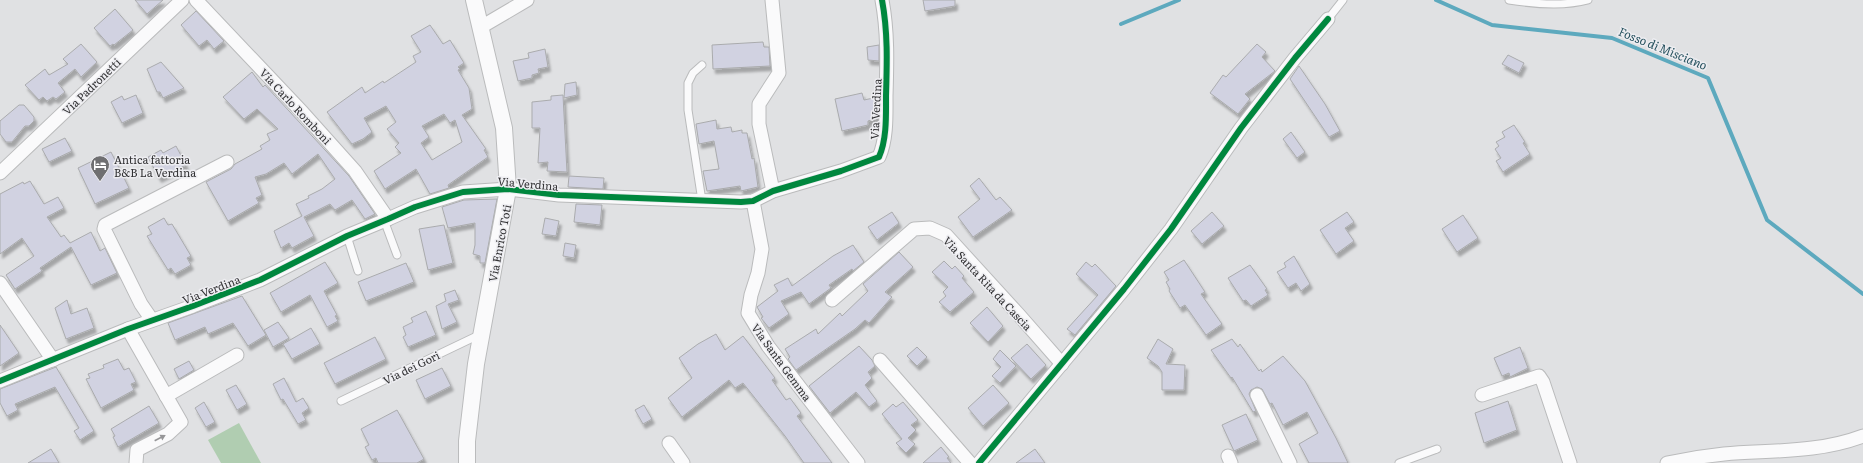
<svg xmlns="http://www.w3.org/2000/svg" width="1863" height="463" font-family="Literata,serif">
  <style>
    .green { fill: #b0cdb1 }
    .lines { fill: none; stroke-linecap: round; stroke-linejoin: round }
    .stream { stroke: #5da9be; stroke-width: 4 }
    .building { fill: #d1d2e1; stroke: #aaabad; fill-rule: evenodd; filter: url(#shadow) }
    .service-casing { stroke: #babbbc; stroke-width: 9 }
    .minor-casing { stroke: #babbbc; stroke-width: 15 }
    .tertiary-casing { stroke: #babbbc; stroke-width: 18 }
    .service { stroke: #fafafb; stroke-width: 7 }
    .minor { stroke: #fafafb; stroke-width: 13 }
    .tertiary { stroke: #fafafb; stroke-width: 16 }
    .cycleway-casing { stroke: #ededf1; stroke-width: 8 }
    .cycleway { stroke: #00873e; stroke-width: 6 }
    .oneway { fill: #969698 }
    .labels { text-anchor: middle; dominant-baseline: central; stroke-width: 3; stroke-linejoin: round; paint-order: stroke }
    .street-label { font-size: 11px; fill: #323234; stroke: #ededf1 }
    .poi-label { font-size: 11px; fill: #323234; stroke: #ededf1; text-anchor: start }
    .water-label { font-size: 12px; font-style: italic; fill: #26515e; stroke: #ededf1 }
  </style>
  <defs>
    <filter id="shadow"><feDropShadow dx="2.5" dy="4.5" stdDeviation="1" flood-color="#0004"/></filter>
  </defs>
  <rect width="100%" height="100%" fill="#e0e1e3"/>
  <polygon class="green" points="239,423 261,463 221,463 208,440"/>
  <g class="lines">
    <g class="stream">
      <polyline points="1436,0 1492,25 1612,38 1708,78 1767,220 1863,294"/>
      <polyline points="1121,24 1179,0"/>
    </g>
  </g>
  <g class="building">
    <polygon points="135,0 163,0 147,14"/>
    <polygon points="923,0 955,0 955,6 925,11"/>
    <polygon points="115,9 133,30 114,45 113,44 110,46 94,28"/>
    <polygon points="196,11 224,41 214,49 207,40 199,46 181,25"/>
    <path d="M430 25 443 44 450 40 464 63 458 67 460 69 458 70 469 88 472 109 462 115 486 149 484 150 488 157 448 185 449 188 430 194 416 169 385 189 374 171 401 153 395 147 399 143 387 129 396 122 386 106 364 118 372 132 363 139 352 144 327 112 362 87 365 93 383 81 384 83 416 62 413 56 421 52 411 36ZM444 114 450 123 455 120 462 142 432 160 421 143 429 137 422 126Z"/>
    <polygon points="763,42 764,47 769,47 770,66 713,69 712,45"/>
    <polygon points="81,44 97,62 81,77 75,69 58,83 65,92 56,99 53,97 47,101 43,97 39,100 25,85 45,69 49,75 68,64 63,59"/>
    <polygon points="1257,44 1266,52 1262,57 1275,71 1245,94 1250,99 1238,114 1210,93 1223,75 1226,77"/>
    <polygon points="879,45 879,61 868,60 867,47"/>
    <polygon points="545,49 548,67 538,69 539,73 532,75 532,78 518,81 513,61 529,58 528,53"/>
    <polygon points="1508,55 1524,63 1519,73 1502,64"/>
    <polygon points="161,62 184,88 163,98 160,92 157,92 147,69"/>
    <polygon points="1299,66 1325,104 1340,131 1329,137 1290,79"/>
    <polygon points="252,72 263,87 265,85 349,176 375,214 365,219 352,200 335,210 330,204 304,217 314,236 292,248 289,243 281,248 274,231 302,216 296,204 309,198 308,196 322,189 335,179 318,154 292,174 284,163 266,174 255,177 262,195 256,198 259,203 228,221 206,182 231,169 235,164 262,149 260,146 270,140 267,134 278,129 257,109 244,119 223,97"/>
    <polygon points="576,82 577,95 564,98 565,84"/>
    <polygon points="862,93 864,100 878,97 878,118 868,121 868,125 842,131 835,99"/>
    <polygon points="136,95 143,113 122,123 111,102 122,96 124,100"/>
    <polygon points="563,95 567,172 547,171 548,162 538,163 540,128 532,128 532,102 551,100 551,96"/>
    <polygon points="19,105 24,105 34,117 34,121 29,126 25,126 12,142 6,142 0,134 0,121"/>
    <polygon points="716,120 717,129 731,127 732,132 742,130 742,133 747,133 752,159 754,158 758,187 741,191 740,186 707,191 703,171 719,169 714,141 699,144 696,124"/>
    <polygon points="1514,125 1525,142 1523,143 1530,154 1503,172 1496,161 1501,158 1495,149 1499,146 1496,142 1505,137 1502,132"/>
    <polygon points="1291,132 1305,152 1297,158 1283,139"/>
    <polygon points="65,138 72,151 49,162 42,149"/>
    <polygon points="176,146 186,165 159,178 148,157 161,150 163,153"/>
    <polygon points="111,152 129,188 95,204 78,168"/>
    <polygon points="569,176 604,178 603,189 568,187"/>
    <polygon points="979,178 996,200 1000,197 1012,210 973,237 958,217 980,199 970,186"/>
    <polygon points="30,181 44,204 58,197 64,208 47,217 61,237 64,235 70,243 91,232 100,251 105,248 117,273 91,285 71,247 40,268 42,271 15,289 6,275 34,256 22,238 0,254 0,194 23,182 24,184"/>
    <polygon points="497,199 485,263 480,263 480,256 473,254 475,245 475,223 448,228 442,207 464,200"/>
    <polygon points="576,204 602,205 600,225 574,222"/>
    <polygon points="892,212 899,223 877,240 868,227"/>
    <polygon points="1212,212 1224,226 1202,244 1191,231"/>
    <polygon points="1347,212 1354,222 1345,228 1354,241 1336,254 1320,230"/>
    <polygon points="1463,215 1478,238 1457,252 1442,229"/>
    <polygon points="164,218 168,225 172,224 191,256 187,258 191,265 175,274 171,268 168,270 147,236 152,234 148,227"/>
    <polygon points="545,218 559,221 556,236 542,234"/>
    <polygon points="444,225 453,263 428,270 419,229"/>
    <polygon points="565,243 576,245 574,258 563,256"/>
    <polygon points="853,245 864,262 853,271 852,269 829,285 831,288 809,304 801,292 781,301 789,314 769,328 761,318 763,317 757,307 778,291 774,285 788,278 792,286 833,256"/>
    <polygon points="899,252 913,267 885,292 892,297 869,323 865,320 855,329 796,370 788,359 790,357 785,349 816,329 818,334 840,313 842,316 868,291 863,284"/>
    <polygon points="1294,256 1310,284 1301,291 1296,283 1288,288 1277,272 1286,267 1284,263"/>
    <polygon points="1184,260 1205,292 1201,294 1222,324 1206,335 1185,305 1180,308 1169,291 1170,289 1166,282 1169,280 1164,272"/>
    <polygon points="944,261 952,269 955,266 964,276 962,278 974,292 950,312 939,302 946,296 943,292 948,287 932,272"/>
    <polygon points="325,262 338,283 324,291 337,315 335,316 338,321 327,327 310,295 281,312 270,293"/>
    <polygon points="1086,262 1092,267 1095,264 1116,286 1075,335 1067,329 1098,295 1076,274"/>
    <polygon points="406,263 414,282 366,301 358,282"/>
    <polygon points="1250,265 1267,289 1265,290 1268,295 1251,306 1246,300 1243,301 1228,278"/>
    <polygon points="455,290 459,300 448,304 457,322 442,329 436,306 446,301 444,294"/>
    <polygon points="242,296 266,335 248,346 233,323 208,334 205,327 175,340 168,323"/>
    <polygon points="67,300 71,314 87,308 94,328 66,339 55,308"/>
    <polygon points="987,307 1003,326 988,342 970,323"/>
    <polygon points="426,311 436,335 408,347 403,337 406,335 403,327 413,322 411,318"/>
    <polygon points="278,322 289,338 273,347 264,330"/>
    <polygon points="0,325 19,353 0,366"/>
    <polygon points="311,328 320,344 292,359 283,344"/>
    <polygon points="716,334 725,350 743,336 775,378 772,380 786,400 790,398 801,413 797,416 832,463 804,463 785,436 743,383 735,388 729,380 682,417 668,398 692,378 679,358 698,344"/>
    <polygon points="375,337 386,359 335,384 324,363"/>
    <polygon points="1158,339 1173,349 1166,364 1185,365 1184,390 1162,390 1162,372 1158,366 1147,358"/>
    <polygon points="1232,339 1238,347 1240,344 1259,371 1261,369 1262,372 1283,356 1305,381 1336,438 1348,463 1309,463 1299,444 1318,433 1307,412 1283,425 1272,403 1270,404 1262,389 1257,387 1251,390 1249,394 1256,411 1253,412 1232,377 1231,378 1211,350"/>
    <polygon points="1027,344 1046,365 1031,379 1011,358"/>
    <polygon points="859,346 872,360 875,366 868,372 872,378 865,385 877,401 869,407 856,392 830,413 809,386"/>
    <polygon points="917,347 927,357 917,366 907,356"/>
    <polygon points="1520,347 1528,368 1510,377 1509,373 1502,376 1494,358"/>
    <polygon points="1000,350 1016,366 1000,383 992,376 1001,367 993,359"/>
    <polygon points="118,359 124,370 129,368 136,382 131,384 134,390 101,408 86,379 90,378 88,374 104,368 103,365"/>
    <polygon points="189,361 194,370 179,379 174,369"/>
    <polygon points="56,367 94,431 80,440 74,431 79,428 55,387 15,404 18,410 7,416 0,403 0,389"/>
    <polygon points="442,368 451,386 425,399 416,380"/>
    <polygon points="284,378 296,402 303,398 309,408 302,413 306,420 298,424 283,399 281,400 273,384"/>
    <polygon points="236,385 247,404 237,410 226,390"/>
    <polygon points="993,385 1009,403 983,426 968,408"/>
    <polygon points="1508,401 1517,430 1484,443 1475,413"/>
    <polygon points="204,402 215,422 206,427 195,408"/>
    <polygon points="903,402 918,420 911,425 916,430 908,438 915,444 906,453 896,443 902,439 882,414 893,404 896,407"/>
    <polygon points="644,405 652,419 643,424 635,410"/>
    <polygon points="149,406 159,423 118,447 113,437 115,436 111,429"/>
    <polygon points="397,410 424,459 417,463 378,463 376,458 372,460 365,447 369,445 361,429"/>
    <polygon points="1246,414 1258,440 1234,451 1222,425"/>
    <polygon points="941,447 949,457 947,458 951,463 923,463"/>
    <polygon points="51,449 59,463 28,463"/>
    <polygon points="1035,449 1045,463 1016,463"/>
  </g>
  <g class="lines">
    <g class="service-casing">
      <g id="service">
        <path d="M1509 0C1534 4 1563 7 1588 0"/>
        <polyline points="1328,19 1343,0"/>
        <polyline points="702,201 688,110 688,83 693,73 702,65"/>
        <polyline points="384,220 397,255"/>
        <polyline points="347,236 358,271"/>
        <polyline points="341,401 481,334"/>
        <polyline points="1399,463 1437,449"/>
      </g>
    </g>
    <g class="minor-casing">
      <g id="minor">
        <polyline points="196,0 303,113 355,171 388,219"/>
        <polyline points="772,0 779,73 759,104 759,124 773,191"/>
        <polyline points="481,27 527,0"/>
        <polyline points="0,173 182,0"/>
        <polyline points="753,201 762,249 758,273 751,295 748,313 768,346 858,463"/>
        <polyline points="0,283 53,360"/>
        <polyline points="832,300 914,229 930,228 946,235 1019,315 1062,364"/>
        <polyline points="152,320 141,304 104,229 105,225 227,162"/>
        <polyline points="128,329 181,422 168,434 137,450 136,463"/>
        <polyline points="880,360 970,463"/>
        <path d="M0 381 128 329 193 306 260 280 347 236 388 219 415 207 463 192 508 189 559 195 741 202 753 201 773 191 841 171 879 157C887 139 886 115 886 96 887 63 888 32 882 0"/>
        <polyline points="1257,395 1290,463"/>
        <polyline points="1482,395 1539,376 1543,382 1570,463"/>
        <polyline points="166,396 237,355"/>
        <polyline points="669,443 683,463"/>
        <polyline points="1228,456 1231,463"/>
        <polyline points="979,463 1124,289 1171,229 1241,128 1295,58 1328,19"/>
        <path d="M1667 463C1686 459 1705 456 1724 454 1771 450 1818 453 1863 436"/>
      </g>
    </g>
    <g class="tertiary-casing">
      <polyline id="tertiary" points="467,463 467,441 476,364 508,189 504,128 474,0"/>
    </g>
    <use href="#service" class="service"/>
    <use href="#minor" class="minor"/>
    <use href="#tertiary" class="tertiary"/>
    <g class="cycleway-casing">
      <g id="cycleway">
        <path d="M0 381 128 329 193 306 260 280 347 236 388 219 415 207 463 192 508 189 559 195 741 202 753 201 773 191 841 171 879 157C887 139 886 115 886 96 887 63 888 32 882 0"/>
        <polyline points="979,463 1124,289 1171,229 1241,128 1295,58 1328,19"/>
      </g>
    </g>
    <use href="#cycleway" class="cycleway"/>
  </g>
  <defs><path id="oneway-solid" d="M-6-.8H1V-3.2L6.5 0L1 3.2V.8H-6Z"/></defs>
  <use class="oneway" href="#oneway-solid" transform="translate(160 438) rotate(-27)"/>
  <defs>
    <g id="hotel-pin" transform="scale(1)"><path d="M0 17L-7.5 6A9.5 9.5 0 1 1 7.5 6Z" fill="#6f6f71" stroke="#ededf1"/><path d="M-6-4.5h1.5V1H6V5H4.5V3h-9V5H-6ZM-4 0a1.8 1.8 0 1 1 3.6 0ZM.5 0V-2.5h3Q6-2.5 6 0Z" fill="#fff"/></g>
  </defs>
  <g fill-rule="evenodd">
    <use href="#hotel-pin" x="100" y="165"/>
  </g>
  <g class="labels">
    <g class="street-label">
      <text transform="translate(91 86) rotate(-44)">Via Padronetti</text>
      <text transform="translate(296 106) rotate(47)">Via Carlo Romboni</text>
      <text transform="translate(875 109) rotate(-87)">Via Verdina</text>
      <text transform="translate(528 183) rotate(5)">Via Verdina</text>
      <text transform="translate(499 243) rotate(-79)">Via Enrico Toti</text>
      <text transform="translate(988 283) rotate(47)">Via Santa Rita da Cascia</text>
      <text transform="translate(211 289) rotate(-21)">Via Verdina</text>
      <text transform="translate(782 362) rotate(54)">Via Santa Gemma</text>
      <text transform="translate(411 367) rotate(-26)">Via dei Gori</text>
    </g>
    <g class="poi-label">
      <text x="114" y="159">Antica fattoria<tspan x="114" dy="13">B&amp;B La Verdina</tspan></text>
    </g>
    <g class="water-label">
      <text transform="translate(1663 48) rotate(22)">Fosso di Misciano</text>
    </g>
  </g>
</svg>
